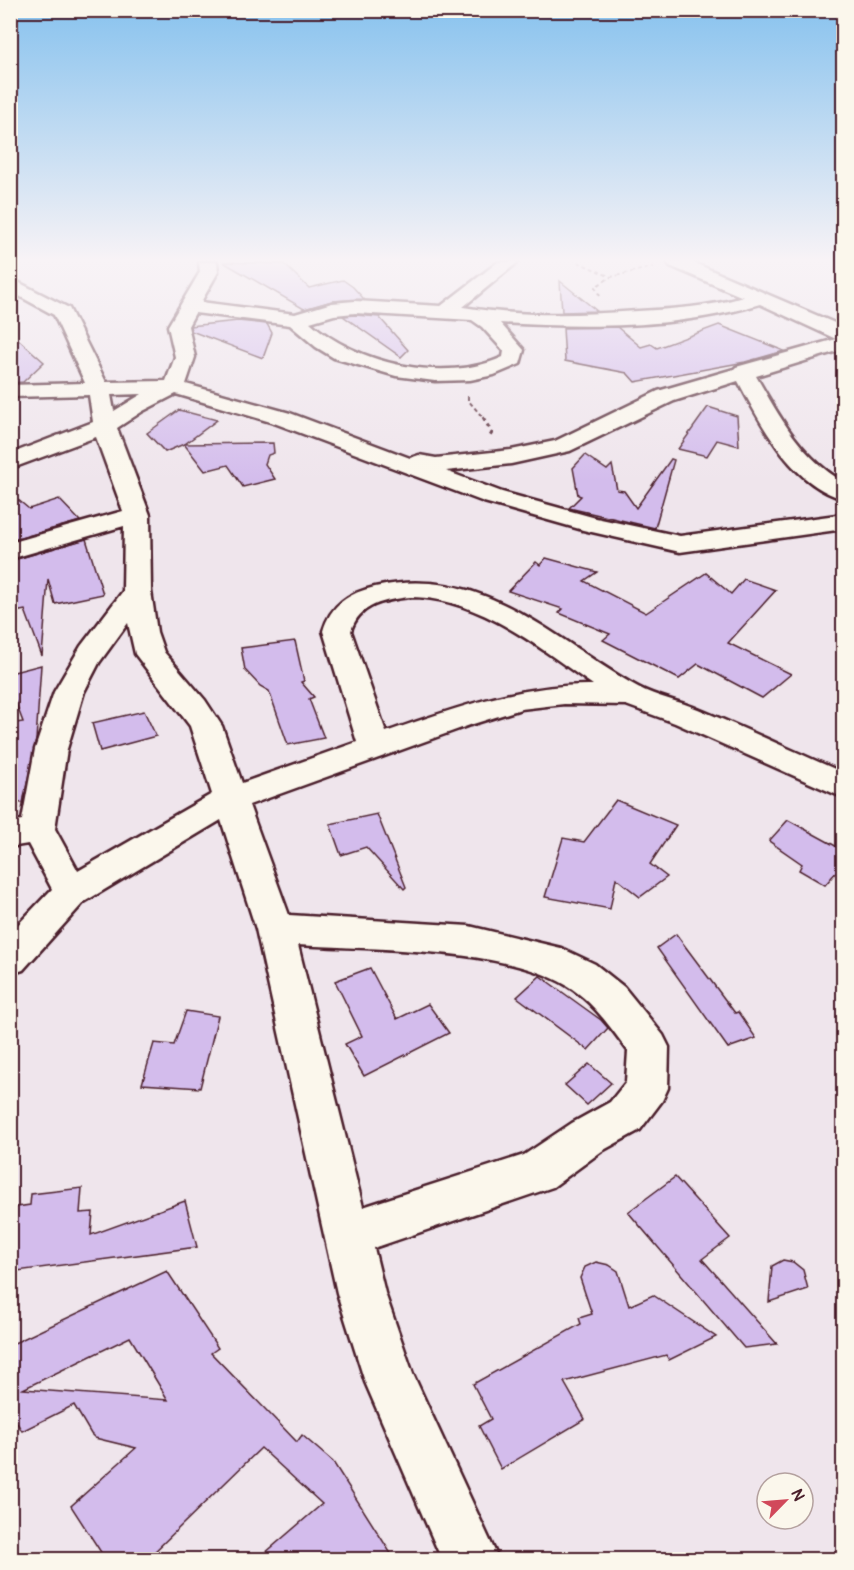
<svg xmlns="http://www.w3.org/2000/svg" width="854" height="1570" font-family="Pangolin,sans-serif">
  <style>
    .building { fill: #d3bcec; stroke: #4a1f2b; stroke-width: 1.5; fill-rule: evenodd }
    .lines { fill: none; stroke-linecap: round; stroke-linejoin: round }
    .minor-casing { stroke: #4a1f2b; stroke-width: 5 }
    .path-far1 { stroke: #4a1f2b; stroke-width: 2; stroke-dasharray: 4 3; stroke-linecap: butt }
    .path { stroke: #4a1f2b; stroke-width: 3; stroke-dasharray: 4.5 4; stroke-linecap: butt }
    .minor { fill: #fbf7ec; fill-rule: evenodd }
  </style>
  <rect width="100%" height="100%" fill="#efe5ec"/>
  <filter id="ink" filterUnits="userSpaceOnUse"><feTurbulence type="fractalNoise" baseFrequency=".0167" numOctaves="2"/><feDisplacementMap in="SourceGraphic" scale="12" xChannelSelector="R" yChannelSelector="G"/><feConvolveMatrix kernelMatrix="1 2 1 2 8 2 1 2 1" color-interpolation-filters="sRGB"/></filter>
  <g filter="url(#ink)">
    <g class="building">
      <polygon points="223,262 284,264 309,288 343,280 353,287 364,299 332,301 304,309"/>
      <polygon points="560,281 597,311 562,312"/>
      <polygon points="355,315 379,317 408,350 401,357 343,316"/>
      <polygon points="238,321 267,324 272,333 263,358 191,331 190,326"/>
      <polygon points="719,325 784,351 745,362 635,382 627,373 565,361 563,328 617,327 641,347 651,344 657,348"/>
      <polygon points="10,332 44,362 23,382 10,383"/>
      <polygon points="708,407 737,416 739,446 717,440 707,456 678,449"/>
      <polygon points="179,410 217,420 185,444 273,443 274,453 268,455 265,464 275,479 243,487 228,465 205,471 184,444 165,452 147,433"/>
      <polygon points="585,455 607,470 612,465 617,490 624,491 636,508 671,459 674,460 655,528 569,508 581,496 578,495 573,468"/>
      <polygon points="10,493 29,509 59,499 80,521 10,541"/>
      <polygon points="86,539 103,594 55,604 48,579 42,656 25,610 10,613 10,561"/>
      <polygon points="546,558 597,572 584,581 646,613 706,573 731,594 744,579 776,590 728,643 791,674 762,698 698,664 679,679 603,640 610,634 559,613 563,609 508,591 536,562 540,565"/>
      <polygon points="295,641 304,681 301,682 314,697 309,699 324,738 288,745 269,691 260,686 245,670 241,648"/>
      <polygon points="41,665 36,740 23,803 10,802 10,724 23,722 10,688 10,673"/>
      <polygon points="144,711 156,736 100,751 92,723"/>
      <polygon points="616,800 676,825 650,864 667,877 640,897 616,878 610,909 545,897 563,838 584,842"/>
      <polygon points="377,814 406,887 404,889 366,847 341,855 330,824"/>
      <polygon points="788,820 843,850 843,864 825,885 799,870 802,864 769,841"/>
      <polygon points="676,934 735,1013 738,1012 756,1038 728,1048 657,948"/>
      <polygon points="370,968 397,1019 428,1004 449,1033 364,1076 345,1044 362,1036 335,981"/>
      <polygon points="540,976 601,1020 608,1028 588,1050 517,997"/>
      <polygon points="186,1011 218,1016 200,1088 142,1084 154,1043 174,1045"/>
      <polygon points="589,1064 611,1083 587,1105 565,1085"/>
      <polygon points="675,1177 730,1238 702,1259 777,1344 744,1348 628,1212"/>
      <polygon points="82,1188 80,1213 93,1212 91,1235 185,1201 197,1247 10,1272 10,1208 30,1205 31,1194"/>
      <polygon points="783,1260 793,1262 803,1270 808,1289 769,1302 772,1266"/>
      <polygon points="596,1262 609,1265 618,1271 629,1306 653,1295 716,1337 669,1360 666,1355 564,1382 585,1419 501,1469 479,1426 491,1419 473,1384 581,1324 579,1318 592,1314 580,1278 585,1267"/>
      <path d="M167 1271 218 1348 211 1353 297 1442 302 1435 333 1462 395 1560H257L322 1504 261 1448 146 1560H106L71 1506 136 1448 95 1438 91 1434 74 1405 22 1431 10 1412V1345ZM130 1337 168 1400 23 1389Z"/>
    </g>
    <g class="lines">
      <g class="minor-casing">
        <path id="minor" d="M199 262H217L218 272 201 302 295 314 332 303 355 301 441 306 498 262H518L463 307C520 317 580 315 638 311 673 309 709 307 743 297L670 266 667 262H692L844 327V349L756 376C779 416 802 459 844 482V499C792 486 761 424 738 381L674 401 570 451 511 464 446 471 502 492 596 518 680 536 844 514V529L680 552 583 530 484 502 274 423 176 394 143 411 117 428 150 515 151 591 157 632 164 652 205 700 222 726 242 783 357 742 323 631C331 604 349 593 375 587 484 563 552 639 638 687 656 697 679 701 698 709 747 729 795 752 844 773V798L675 723 626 705 564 704 521 709 470 725 249 805 289 915 469 926 561 948 595 964 624 987 663 1035 669 1047 668 1088 662 1101 640 1130 602 1151 553 1187 374 1248 385 1293 413 1374 499 1560H442L365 1382 337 1293 256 929 221 820 84 902 23 970 10 974V933L52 889 28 844 10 847V822L22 820 35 749 54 692 81 646 123 591 124 526 10 559V543L123 511 96 437 10 469V454L93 422 89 395 10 397V385L85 383 54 315 10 291V278L69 308 106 382 166 381 175 357 168 326 200 272ZM760 304 836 339 736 367 734 369 658 391 555 441 511 450 436 458 419 455 410 458 290 413 186 384 195 357 188 326 195 313 290 325 316 347 334 358 396 376 435 381 470 380 494 375 520 364 524 350 500 323C585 328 677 329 760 304ZM355 313 472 320 482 327 504 351 503 357C445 384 356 364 310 322L334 315ZM142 394 114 411 111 395ZM410 597C478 597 540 648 593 685 520 684 454 709 386 732L351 631C359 604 385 600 410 597ZM128 623 135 654 190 726 212 794 78 871 55 829 67 749 84 692 99 663ZM298 945C374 950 501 947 566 985 593 1001 610 1027 628 1051L626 1082 610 1102 572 1123 524 1155 363 1207Z"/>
      </g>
      <g class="path-far1">
        <polyline points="578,262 611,277"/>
        <polyline points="600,296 595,287 611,277 653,267"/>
        <polyline points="468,396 468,400 484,419"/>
      </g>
      <polyline class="path" points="483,417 492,433 490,436"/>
      <use href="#minor" class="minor"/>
    </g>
  </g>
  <linearGradient id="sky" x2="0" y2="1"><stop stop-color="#87c2ee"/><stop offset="0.54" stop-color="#f8f3f6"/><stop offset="1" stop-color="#f8f3f6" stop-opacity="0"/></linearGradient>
  <rect width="854" height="482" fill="url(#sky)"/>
  <rect width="854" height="1570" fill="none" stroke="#fbf7ec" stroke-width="36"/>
  <rect x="18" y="18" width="818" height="1534" fill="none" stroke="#4a1f2b" stroke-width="2" filter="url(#ink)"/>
  <g transform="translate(785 1501) rotate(65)"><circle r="28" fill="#fbf7ec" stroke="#b4a19f" stroke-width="1.5"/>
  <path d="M0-4.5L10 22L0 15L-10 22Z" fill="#d1495b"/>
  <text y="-9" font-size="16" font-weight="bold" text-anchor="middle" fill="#4a1f2b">N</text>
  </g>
</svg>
